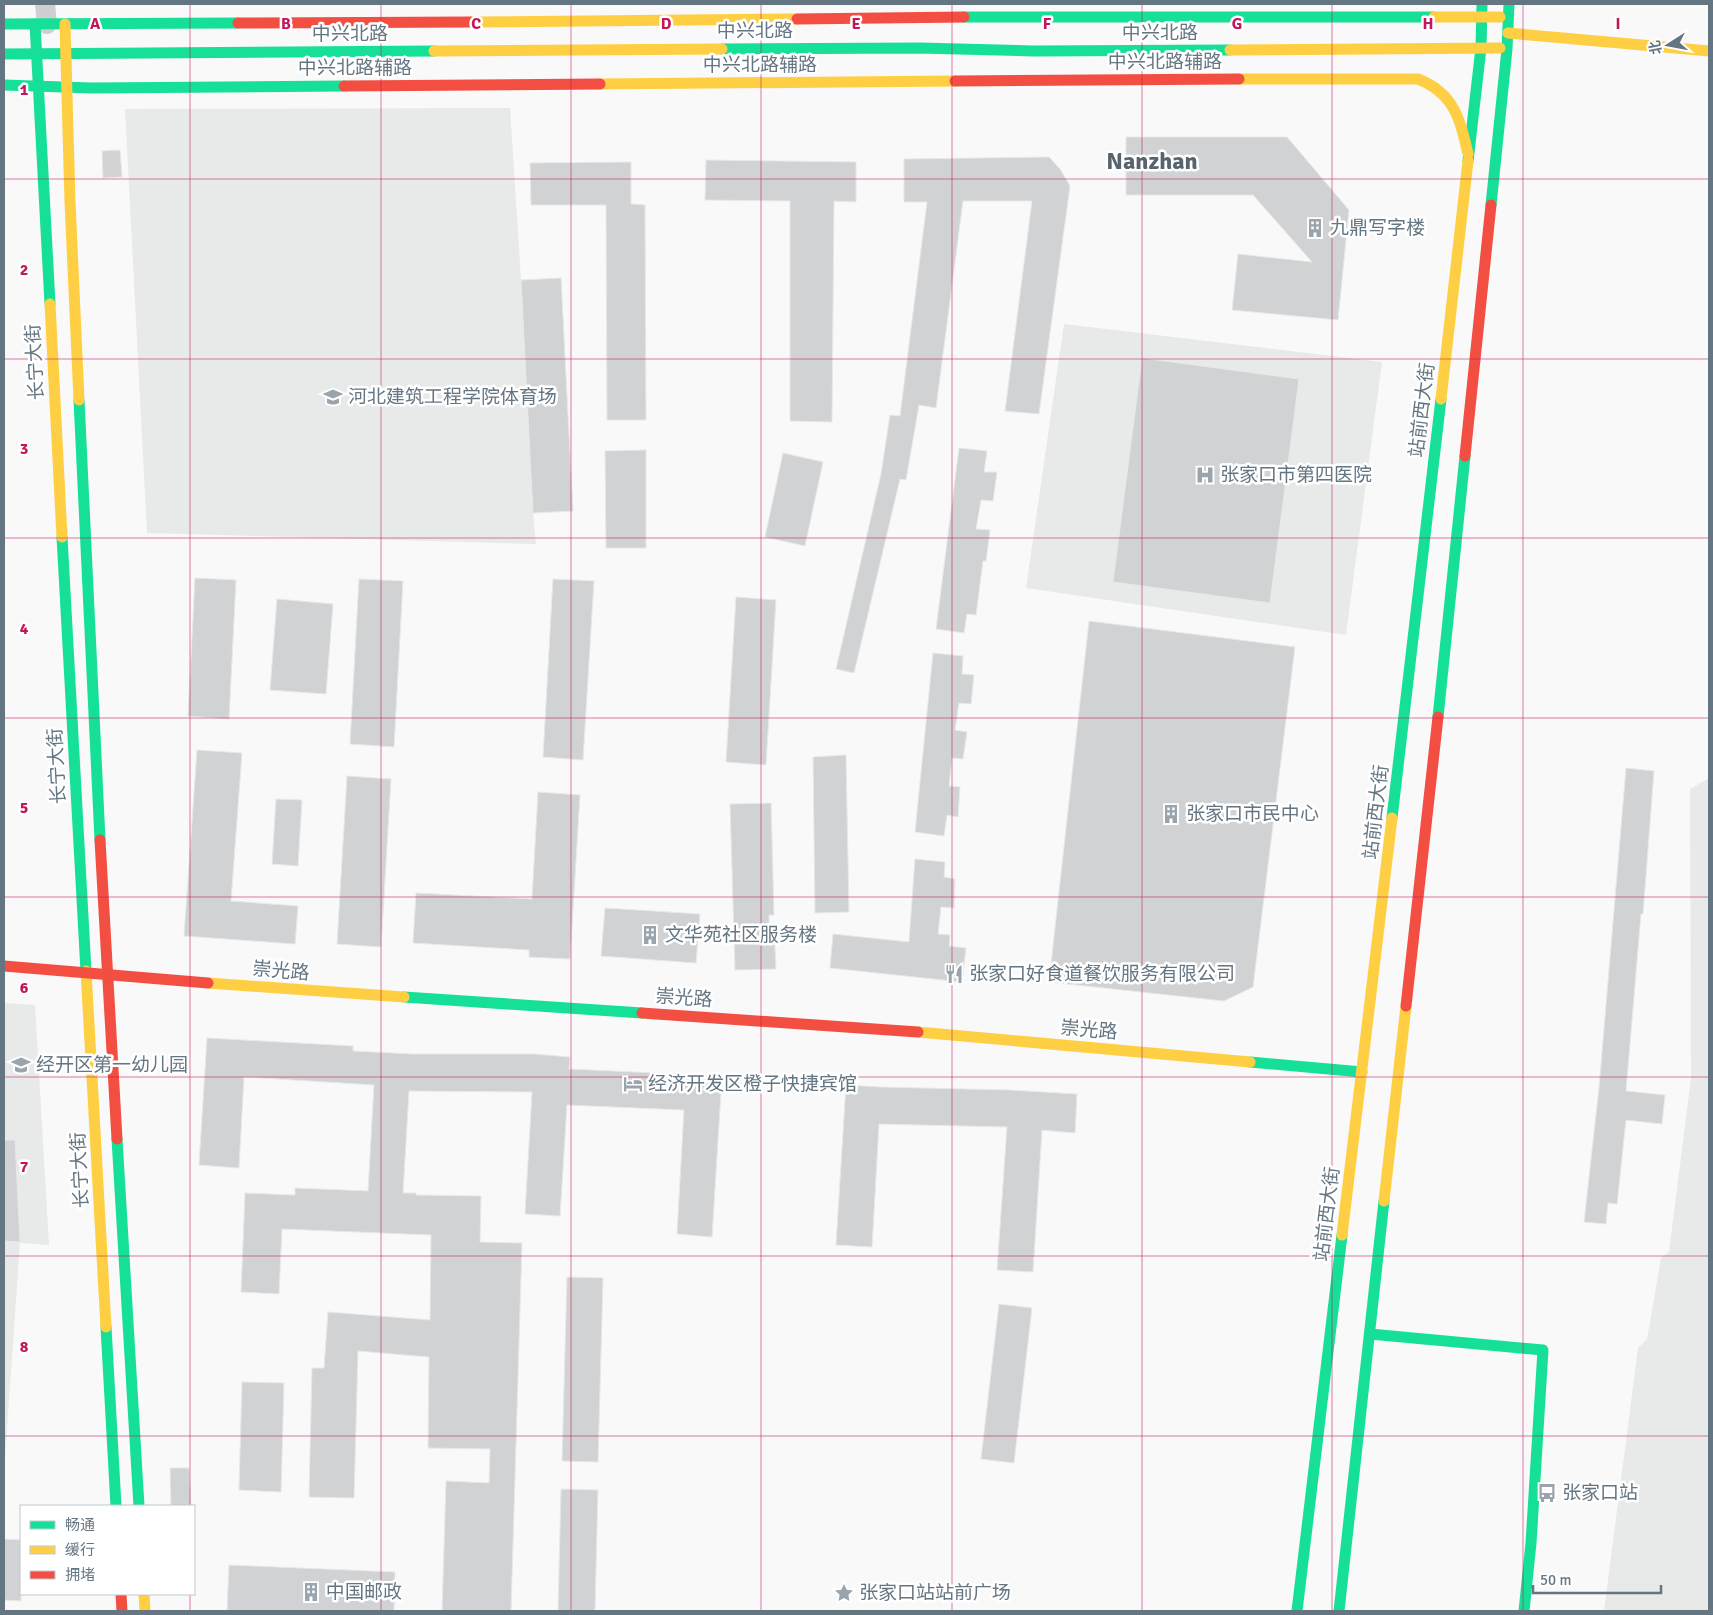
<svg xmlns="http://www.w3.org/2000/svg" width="1713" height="1615" font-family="Signika,'Noto Sans SC',sans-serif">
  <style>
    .built { fill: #e8e9e9 }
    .building { fill: #d0d2d3; stroke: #e8e8e8 }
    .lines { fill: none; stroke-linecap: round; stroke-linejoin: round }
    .street { stroke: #cecfd0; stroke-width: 20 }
    .fast { stroke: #16e098; stroke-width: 11 }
    .slow { stroke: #ffcf43; stroke-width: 11 }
    .jam { stroke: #f24e42; stroke-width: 11 }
    .grid { fill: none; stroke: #c2185b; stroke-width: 1; stroke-opacity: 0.55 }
    .labels { text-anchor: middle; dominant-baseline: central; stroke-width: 5; stroke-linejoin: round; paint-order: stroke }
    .street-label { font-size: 19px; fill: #657683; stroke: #fff }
    .poi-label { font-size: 19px; fill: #657683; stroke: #fff; text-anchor: start }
    .district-label { font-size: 24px; font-weight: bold; fill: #57646e; stroke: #fff }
    .grid-label { font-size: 16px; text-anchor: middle; font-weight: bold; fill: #c2185b; stroke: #fff; stroke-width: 5; stroke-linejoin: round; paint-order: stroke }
  </style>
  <rect width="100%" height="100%" fill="#f9f9f9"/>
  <g class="built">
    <polygon points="510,108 521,280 533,513 536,544 147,533 125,109"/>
    <polygon points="1064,324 1382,362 1346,635 1026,588"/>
    <polygon points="1709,778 1709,1611 1604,1611 1638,1348 1647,1339 1661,1258 1669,1252 1691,1078 1690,789"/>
    <polygon points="4,1003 35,1005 49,1245 20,1243 4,1471"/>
  </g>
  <g class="building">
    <polygon points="1126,137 1287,137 1349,210 1338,320 1232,310 1238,254 1312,262 1253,195 1126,195"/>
    <polygon points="120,150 122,177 103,178 102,151"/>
    <polygon points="1049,157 1060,169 1070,186 1039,414 1005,411 1032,201 963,201 936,408 919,405 906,480 900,479 854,673 836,669 881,474 890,415 900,416 927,202 904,202 904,159"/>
    <polygon points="706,160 856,162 856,202 834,201 832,422 790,421 790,201 705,200"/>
    <polygon points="631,162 631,204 645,205 646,420 607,420 606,205 531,205 530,163"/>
    <polygon points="561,278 573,511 533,513 521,280"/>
    <polygon points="1142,358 1299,379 1270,603 1113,582"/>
    <polygon points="959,448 987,451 984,472 997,472 993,501 981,500 976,529 990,530 986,561 983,561 976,615 967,614 964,633 936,629"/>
    <polygon points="646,450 646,548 606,548 605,451"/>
    <polygon points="783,453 823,462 805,546 765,537"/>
    <polygon points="195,578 236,580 229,719 188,716"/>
    <polygon points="359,579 403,581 394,747 350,744"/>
    <polygon points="553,579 594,581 583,760 543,757"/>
    <polygon points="736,597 776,600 766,765 726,762"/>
    <polygon points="277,599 333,604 326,694 270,690"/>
    <polygon points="1089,621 1295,647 1253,987 1224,1001 1049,982"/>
    <polygon points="933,653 963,656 962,674 974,675 971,704 959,703 955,730 967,732 963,759 952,758 949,786 960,787 958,817 947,815 944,836 915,832"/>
    <polygon points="197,750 242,753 231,901 298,906 295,944 184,936"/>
    <polygon points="846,755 849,912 815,913 813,757"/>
    <polygon points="1626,768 1654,771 1643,914 1641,914 1626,1091 1665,1095 1662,1124 1626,1120 1617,1204 1608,1203 1606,1224 1584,1222 1599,1088"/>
    <polygon points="347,776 391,779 381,947 337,944"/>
    <polygon points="538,792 580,795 570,959 529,957 529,950 413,943 416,893 532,899"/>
    <polygon points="276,799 302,800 298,866 272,864"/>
    <polygon points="771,803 774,915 769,915 769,928 774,928 776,969 735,970 730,804"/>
    <polygon points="915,859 945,862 944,877 955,879 954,908 941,907 938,934 950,935 949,946 966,948 962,982 830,968 833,934 909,942"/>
    <polygon points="605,908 700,914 696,963 601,956"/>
    <polygon points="207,1038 353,1046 353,1051 412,1054 534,1054 570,1057 569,1069 722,1076 712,1237 677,1234 684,1110 567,1105 560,1216 525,1214 532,1092 409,1091 403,1193 416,1193 416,1195 481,1196 480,1242 522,1243 511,1611 442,1611 446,1481 489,1483 490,1449 428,1448 429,1357 358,1351 354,1498 309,1497 312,1368 324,1368 328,1312 430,1320 431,1235 282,1229 279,1294 241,1292 245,1193 295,1195 295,1188 368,1191 374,1085 244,1077 239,1168 199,1165"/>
    <polygon points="846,1085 881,1087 1009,1090 1077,1094 1075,1133 1042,1130 1033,1272 997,1270 1007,1127 879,1124 872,1247 836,1245"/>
    <polygon points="4,1140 15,1140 20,1242 4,1241"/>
    <polygon points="567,1277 603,1278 598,1462 562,1461"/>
    <polygon points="999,1304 1032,1308 1014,1463 981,1459"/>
    <polygon points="242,1382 284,1383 281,1492 239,1490"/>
    <polygon points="170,1468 189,1468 191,1506 171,1506"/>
    <polygon points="561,1489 598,1490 595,1611 558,1611"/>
    <polygon points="4,1539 21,1540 21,1601 4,1600"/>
    <polygon points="229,1565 395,1572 394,1611 227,1611"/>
  </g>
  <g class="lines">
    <polyline class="street" points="45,4 47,24"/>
    <g class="fast">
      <polyline points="964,17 1434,17"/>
      <polyline points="4,24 238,23"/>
      <polyline points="35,24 50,304"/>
      <polyline points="722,49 920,48 1034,51 1230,50"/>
      <polyline points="4,54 434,51"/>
      <polyline points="4,85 92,88 344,86"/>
      <polyline points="1468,161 1481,48 1482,4"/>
      <polyline points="1491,205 1507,49 1509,4"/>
      <polyline points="79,400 100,840"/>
      <polyline points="62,537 86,971"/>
      <polyline points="1438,717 1465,456"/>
      <polyline points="1392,818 1441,399"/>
      <polyline points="404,997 642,1013"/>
      <polyline points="1250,1062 1362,1072"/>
      <polyline points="117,1139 139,1506"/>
      <polyline points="106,1327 116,1506"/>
      <polyline points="1370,1334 1543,1350 1531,1543 1524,1611"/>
      <polyline points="1297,1611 1342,1235"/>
      <polyline points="1339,1611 1384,1201"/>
    </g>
    <g class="slow">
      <polyline points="1434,17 1500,17"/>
      <polyline points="471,22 797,19"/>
      <polyline points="65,24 70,202 79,400"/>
      <polyline points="1508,33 1709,51"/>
      <polyline points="1230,50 1500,48"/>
      <polyline points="434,51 722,49"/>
      <path d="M1239 79H1418C1454 93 1460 119 1468 154"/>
      <polyline points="600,84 955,81"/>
      <polyline points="50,304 62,537"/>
      <polyline points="1441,399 1468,161"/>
      <polyline points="86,971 106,1327"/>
      <polyline points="208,983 404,997"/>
      <polyline points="918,1032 1250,1062"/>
      <polyline points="1384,1201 1406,1006"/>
      <polyline points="1342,1235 1392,818"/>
      <polyline points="144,1594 145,1611"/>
    </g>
    <g class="jam">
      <polyline points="797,19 964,17"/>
      <polyline points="238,23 471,22"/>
      <polyline points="955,81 1239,79"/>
      <polyline points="344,86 600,84"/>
      <polyline points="1465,456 1491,205"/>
      <polyline points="100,840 117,1139"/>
      <polyline points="4,966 208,983"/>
      <polyline points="1406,1006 1438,717"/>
      <polyline points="642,1013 918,1032"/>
      <polyline points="121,1594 122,1611"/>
    </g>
  </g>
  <path class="grid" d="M190 4V1506M381 4V1611M571 4V1611M761 4V1611M952 4V1611M1142 4V1611M1332 4V1611M1523 4V1611M4 179H1709M4 359H1709M4 538H1709M4 718H1709M4 897H1709M4 1077H1709M4 1256H1709M4 1436H1709M190 1594V1611"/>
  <defs>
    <g id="building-bare" transform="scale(1.5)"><path d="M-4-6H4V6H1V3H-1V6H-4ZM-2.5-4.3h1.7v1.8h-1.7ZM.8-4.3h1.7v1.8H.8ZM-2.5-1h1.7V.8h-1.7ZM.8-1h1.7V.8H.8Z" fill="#99a4ac" stroke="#fff" stroke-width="2.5" paint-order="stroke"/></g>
    <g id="school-bare" transform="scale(1.5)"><path d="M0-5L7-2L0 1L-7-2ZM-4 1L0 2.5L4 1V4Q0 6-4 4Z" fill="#99a4ac" stroke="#fff" stroke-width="2.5" paint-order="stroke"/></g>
    <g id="hospital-bare" transform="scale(1.5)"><path d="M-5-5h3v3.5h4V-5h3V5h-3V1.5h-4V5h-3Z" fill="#99a4ac" stroke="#fff" stroke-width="2.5" paint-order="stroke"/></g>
    <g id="restaurant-bare" transform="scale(1.5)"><path d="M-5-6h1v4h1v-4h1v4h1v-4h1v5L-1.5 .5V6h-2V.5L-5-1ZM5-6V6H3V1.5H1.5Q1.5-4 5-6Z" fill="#99a4ac" stroke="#fff" stroke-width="2.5" paint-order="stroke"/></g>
    <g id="hotel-bare" transform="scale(1.5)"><path d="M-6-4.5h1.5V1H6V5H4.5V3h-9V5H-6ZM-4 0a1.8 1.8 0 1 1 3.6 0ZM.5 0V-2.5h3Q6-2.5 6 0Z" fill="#99a4ac" stroke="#fff" stroke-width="2.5" paint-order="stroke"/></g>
    <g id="bus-bare" transform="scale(1.5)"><path d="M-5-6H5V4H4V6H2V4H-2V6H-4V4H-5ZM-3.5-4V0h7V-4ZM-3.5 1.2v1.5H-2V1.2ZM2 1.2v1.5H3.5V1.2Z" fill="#99a4ac" stroke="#fff" stroke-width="2.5" paint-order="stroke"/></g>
    <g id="sight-bare" transform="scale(1.5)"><path d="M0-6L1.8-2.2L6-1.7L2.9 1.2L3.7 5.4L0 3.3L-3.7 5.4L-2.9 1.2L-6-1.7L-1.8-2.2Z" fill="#99a4ac" stroke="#fff" stroke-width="2.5" paint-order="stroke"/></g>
  </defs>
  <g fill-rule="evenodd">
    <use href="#building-bare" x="1315" y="228"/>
    <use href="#school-bare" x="333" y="397"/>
    <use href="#hospital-bare" x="1205" y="475"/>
    <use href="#building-bare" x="1171" y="814"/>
    <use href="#building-bare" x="650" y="935"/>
    <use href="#restaurant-bare" x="954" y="974"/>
    <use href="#school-bare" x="21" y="1065"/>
    <use href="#hotel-bare" x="633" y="1084"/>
    <use href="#bus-bare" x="1547" y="1493"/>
    <use href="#building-bare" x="311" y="1592"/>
    <use href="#sight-bare" x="844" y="1593"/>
  </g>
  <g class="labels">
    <g class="street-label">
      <text x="755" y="31">中兴北路</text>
      <text x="1160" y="33">中兴北路</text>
      <text x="350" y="34">中兴北路</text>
      <text x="1165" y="62">中兴北路辅路</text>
      <text x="760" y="65">中兴北路辅路</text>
      <text x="355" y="68">中兴北路辅路</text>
      <text transform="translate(35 362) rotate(-93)">长宁大街</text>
      <text transform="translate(1422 410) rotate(-83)">站前西大街</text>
      <text transform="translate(57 766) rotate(-93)">长宁大街</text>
      <text transform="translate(1376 812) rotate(-83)">站前西大街</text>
      <text transform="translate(281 971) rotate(5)">崇光路</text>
      <text transform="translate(684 998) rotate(4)">崇光路</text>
      <text transform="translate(1089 1030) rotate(5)">崇光路</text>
      <text transform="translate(80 1170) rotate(-93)">长宁大街</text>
      <text transform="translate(1327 1214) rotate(-83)">站前西大街</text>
    </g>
    <g class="poi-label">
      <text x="1330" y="228">九鼎写字楼</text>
      <text x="348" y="397">河北建筑工程学院体育场</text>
      <text x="1220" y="475">张家口市第四医院</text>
      <text x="1186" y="814">张家口市民中心</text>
      <text x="665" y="935">文华苑社区服务楼</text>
      <text x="969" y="974">张家口好食道餐饮服务有限公司</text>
      <text x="36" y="1065">经开区第一幼儿园</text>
      <text x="648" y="1084">经济开发区橙子快捷宾馆</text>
      <text x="1562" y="1493">张家口站</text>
      <text x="326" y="1592">中国邮政</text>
      <text x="859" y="1593">张家口站站前广场</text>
    </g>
    <g class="district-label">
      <text x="1152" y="161">Nanzhan</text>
    </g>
  </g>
  <g class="grid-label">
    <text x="95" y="29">A</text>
    <text x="286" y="29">B</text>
    <text x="476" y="29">C</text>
    <text x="666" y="29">D</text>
    <text x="856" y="29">E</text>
    <text x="1047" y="29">F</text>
    <text x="1237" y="29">G</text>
    <text x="1428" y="29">H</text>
    <text x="1618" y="29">I</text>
    <text x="24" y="95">1</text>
    <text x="24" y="275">2</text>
    <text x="24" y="454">3</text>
    <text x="24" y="634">4</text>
    <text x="24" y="813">5</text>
    <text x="24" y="993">6</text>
    <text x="24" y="1172">7</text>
    <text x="24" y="1352">8</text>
  </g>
  <rect width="1713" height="1615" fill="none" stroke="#657683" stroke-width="10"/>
  <rect x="20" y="1505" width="175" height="90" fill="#ffffff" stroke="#c1c8cd"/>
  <rect x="30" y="1521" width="25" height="8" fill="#16e098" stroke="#c1c8cd"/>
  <text x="65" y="1530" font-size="15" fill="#657683">畅通</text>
  <rect x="30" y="1546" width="25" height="8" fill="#ffcf43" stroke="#c1c8cd"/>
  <text x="65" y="1555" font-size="15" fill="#657683">缓行</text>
  <rect x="30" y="1571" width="25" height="8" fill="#f24e42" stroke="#c1c8cd"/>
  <text x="65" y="1580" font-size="15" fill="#657683">拥堵</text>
  <g transform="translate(1668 45) rotate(259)" stroke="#ffffff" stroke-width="4" paint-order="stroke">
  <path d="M0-4L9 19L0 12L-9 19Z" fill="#657683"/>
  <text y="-8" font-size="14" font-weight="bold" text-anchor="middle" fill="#657683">北</text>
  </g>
  <path d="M1533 1585v8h128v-8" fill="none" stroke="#657683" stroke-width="2.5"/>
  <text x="1540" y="1585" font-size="15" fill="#657683" stroke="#ffffff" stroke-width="4" paint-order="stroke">50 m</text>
</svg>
